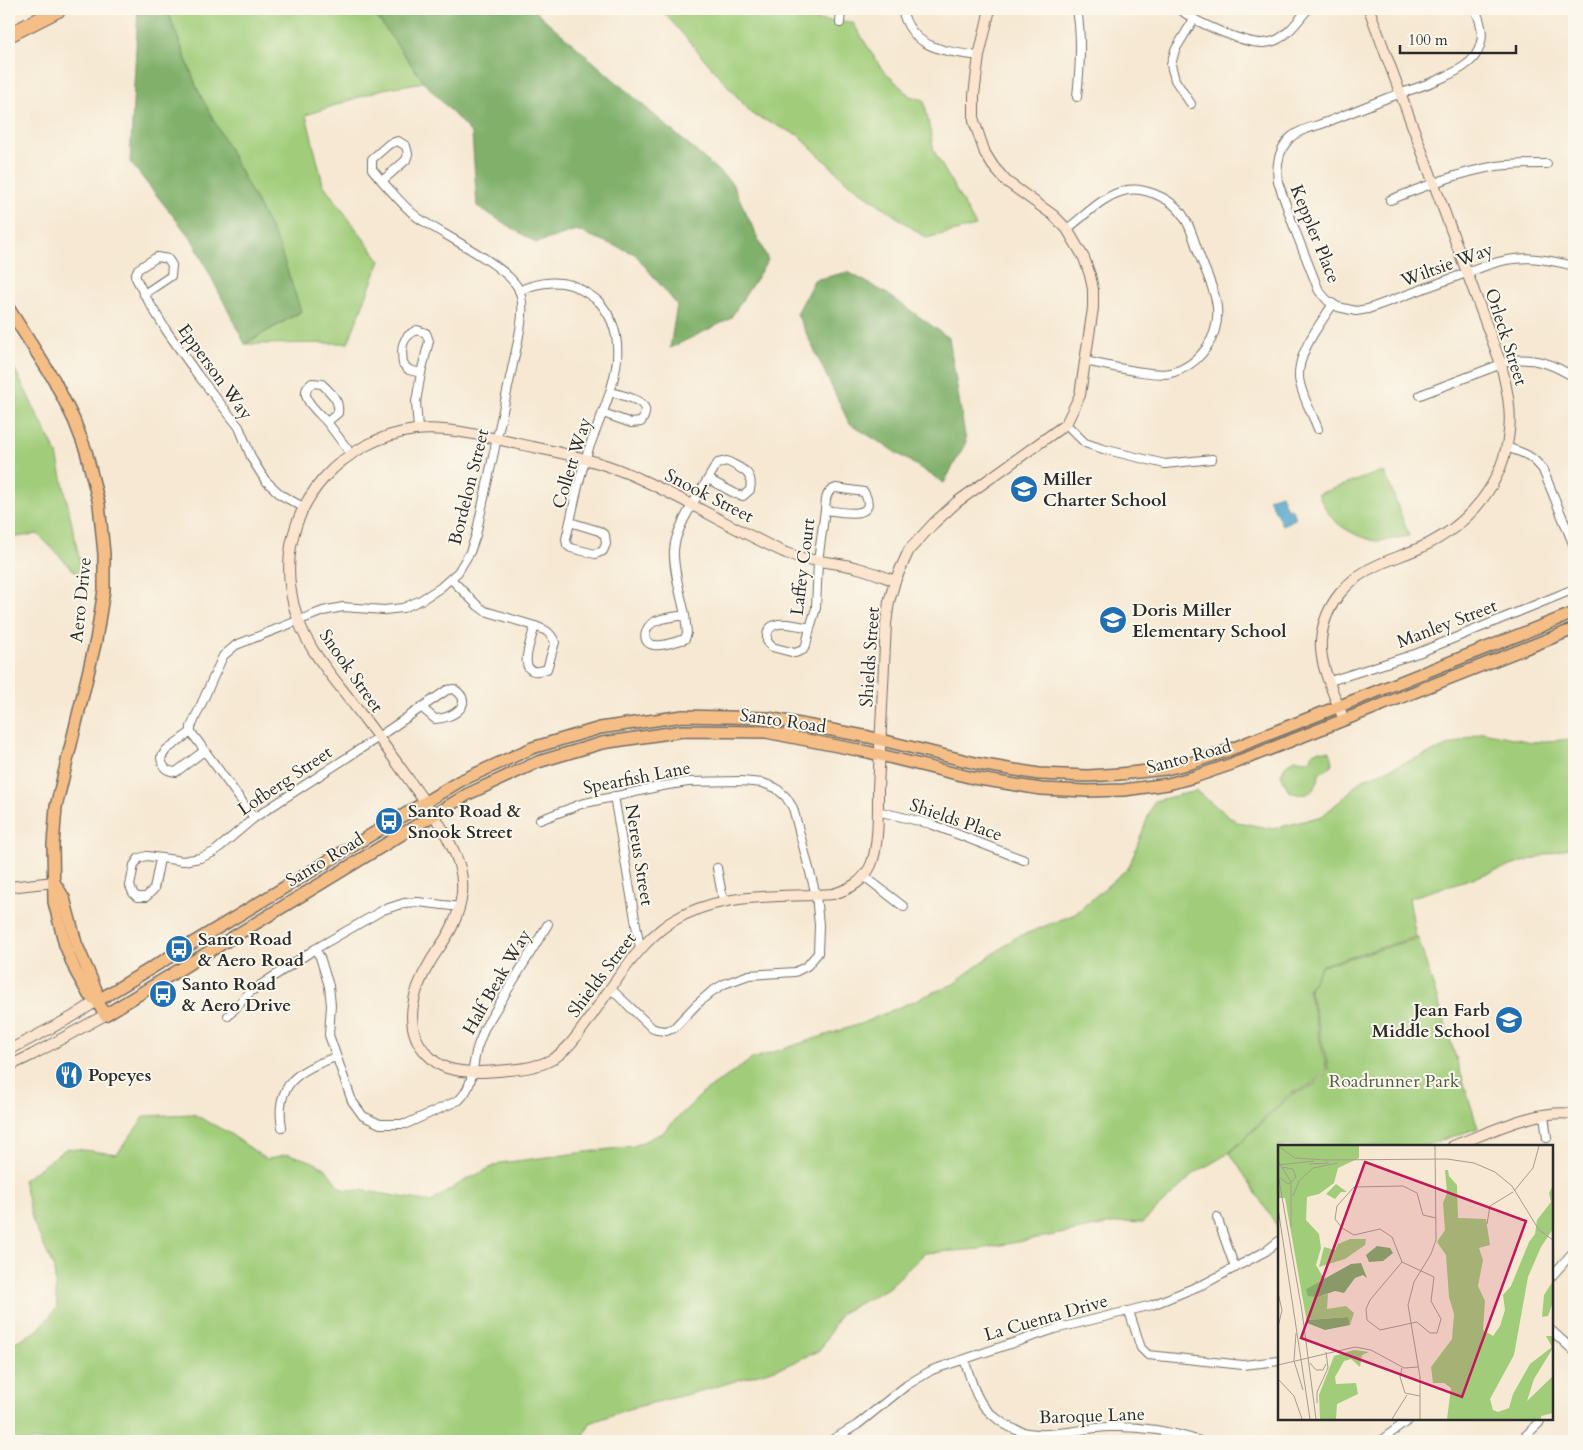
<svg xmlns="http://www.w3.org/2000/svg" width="1583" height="1450" font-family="Cardo,serif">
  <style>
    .green { fill: #a1cd7a; stroke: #667c52 }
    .forest { fill: #80b06a; stroke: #566e4a }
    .water { fill: #4ea4ca; stroke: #3c687a }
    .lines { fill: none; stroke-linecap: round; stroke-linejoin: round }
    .street-casing { stroke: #726d65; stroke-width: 10 }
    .secondary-casing { stroke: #726d65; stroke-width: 12 }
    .primary-casing { stroke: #726d65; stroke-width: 14 }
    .highway-casing { stroke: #726d65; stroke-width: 16 }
    .street { stroke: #fff; stroke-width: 8 }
    .secondary { stroke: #fbe5cf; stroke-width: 10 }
    .primary { stroke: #f6be87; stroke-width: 11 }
    .highway { stroke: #f6be87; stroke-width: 14 }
    .labels { text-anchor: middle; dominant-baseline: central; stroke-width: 4; stroke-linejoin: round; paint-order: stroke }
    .street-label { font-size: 18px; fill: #2b2b2b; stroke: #fbf7ec }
    .poi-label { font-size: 18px; font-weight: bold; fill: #2b2b2b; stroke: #fbf7ec; text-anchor: start }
    .park-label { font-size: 18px; fill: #4e5c43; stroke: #fbf7ec }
    .inset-road { fill: none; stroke: #a59c8f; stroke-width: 1 }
    .view { fill: #c2185b; fill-opacity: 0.15; stroke: #c2185b; stroke-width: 2.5 }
    .inset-edge { fill: none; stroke: #2b2b2b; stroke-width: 2.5 }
  </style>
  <rect width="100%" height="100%" fill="#fbf7ec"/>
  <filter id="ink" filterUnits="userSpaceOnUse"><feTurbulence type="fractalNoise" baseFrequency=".02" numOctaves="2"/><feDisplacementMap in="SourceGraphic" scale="10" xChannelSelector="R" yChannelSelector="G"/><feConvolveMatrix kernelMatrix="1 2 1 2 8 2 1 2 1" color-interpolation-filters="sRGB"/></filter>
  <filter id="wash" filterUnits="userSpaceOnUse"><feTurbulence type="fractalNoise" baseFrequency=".0096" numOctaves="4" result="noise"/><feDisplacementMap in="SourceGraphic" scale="20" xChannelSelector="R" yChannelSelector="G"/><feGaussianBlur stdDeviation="1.12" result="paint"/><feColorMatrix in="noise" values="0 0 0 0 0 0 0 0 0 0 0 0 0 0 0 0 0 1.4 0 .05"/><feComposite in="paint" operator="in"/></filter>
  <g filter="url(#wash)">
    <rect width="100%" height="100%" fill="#f6e8d2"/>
    <g class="green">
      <polygon points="167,9 371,9 424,82 383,89 306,115 323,184 380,261 348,343 245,344 301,312 197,88"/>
      <polygon points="661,9 794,9 795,18 853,23 881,68 910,96 924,100 934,151 976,226 926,238 845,180 798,135 753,115"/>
      <polygon points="9,358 57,454 84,581 38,534 9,538"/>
      <path d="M1377 473H1385L1409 536C1399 537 1388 541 1378 541 1372 541 1366 538 1360 536 1337 527 1328 516 1318 494Z"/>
      <polygon points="1483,732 1532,742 1574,739 1574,846 1409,898 1416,937 1322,965 1308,989 1327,1070 1311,1085 1291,1093 1229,1153 1195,1173 1142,1223 1123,1222 980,1249 925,1253 888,1288 841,1313 820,1350 785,1366 705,1390 628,1409 590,1423 581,1441 9,1441 9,1345 37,1331 57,1308 54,1268 33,1222 23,1180 67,1148 117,1154 145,1116 193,1114 229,1133 266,1159 288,1154 311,1161 325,1168 341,1189 366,1191 431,1202 462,1182 500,1163 634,1146 662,1133 703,1093 752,1059 860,1024 951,985 1015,938 1075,914 1129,867 1154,801 1196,791 1237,822 1273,829 1322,816 1340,801 1361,780"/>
      <path d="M1319 750 1329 751C1336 761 1331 771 1319 772 1319 791 1305 801 1288 790L1281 774 1285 766 1295 759 1310 760 1313 753Z"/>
      <polygon points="1418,938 1478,1128 1424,1146 1279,1146 1279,1229 1230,1153 1292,1094 1311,1087 1329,1071 1309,988 1322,966"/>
    </g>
    <g class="forest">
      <polygon points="138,9 167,9 197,88 278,243 301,311 245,344 193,241 130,162"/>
      <polygon points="371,9 533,9 732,183 768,260 730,319 670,348 677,305 635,254 576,230 536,243 477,206 472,134 424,82"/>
      <polygon points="848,272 886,293 949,338 966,442 944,483 849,423 797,314 814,280"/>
    </g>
    <polygon class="water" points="1281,494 1287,509 1291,508 1296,517 1295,519 1282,525 1269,498"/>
  </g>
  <g filter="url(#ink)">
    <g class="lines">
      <g class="street-casing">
        <g id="street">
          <path d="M902 9C911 49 944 51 979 56"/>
          <path d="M1077 9C1082 39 1080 67 1077 97"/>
          <path d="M1180 9C1193 22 1244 43 1262 43 1266 43 1271 42 1274 41 1288 36 1299 19 1308 9"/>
          <path d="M1475 9C1482 24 1486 40 1475 56 1462 75 1410 90 1387 98 1367 106 1347 114 1327 122 1314 127 1299 129 1289 139 1278 151 1276 166 1278 182L1295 230 1319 291 1328 301 1338 307 1356 311 1368 309 1488 265C1520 254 1542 258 1574 266"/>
          <polyline points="840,23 841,9"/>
          <polyline points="1191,104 1175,80 1171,65 1175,50 1194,19"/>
          <polygon points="398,141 406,146 408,154 406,160 382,181 372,169 372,159 389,144"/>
          <path d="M1390 200C1425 186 1460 172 1497 166 1513 164 1530 164 1547 164"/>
          <path d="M1067 229C1086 215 1103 195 1127 190 1143 187 1167 197 1178 209 1190 222 1194 241 1200 257 1206 272 1215 290 1217 307 1220 337 1200 365 1171 373 1153 377 1105 365 1085 361"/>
          <polygon points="157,257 168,259 172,265 171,276 144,294 135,276 138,269"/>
          <path d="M519 291C539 281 566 278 585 292 590 295 596 299 600 303 638 347 604 405 588 451 580 474 575 498 570 522"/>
          <polyline points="144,294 166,330 197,374 239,427 252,459 265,480 281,495 303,507"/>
          <path d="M417 330 426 333 429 341 421 373 409 370 403 364C401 348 401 337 417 330Z"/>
          <path d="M312 383 322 384C331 393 340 400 338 413L327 422C318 412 295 395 312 383Z"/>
          <path d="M1420 395 1512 360C1536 357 1554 365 1574 377"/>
          <path d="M603 413 631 423 641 422C656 400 626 397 611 392"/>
          <polyline points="327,422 351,454"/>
          <polyline points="1066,424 1085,443 1103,449 1165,464 1212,459"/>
          <polyline points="418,429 416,402 421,373"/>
          <path d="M1318 429C1312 413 1301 395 1299 378 1297 353 1320 324 1333 304"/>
          <path d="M1506 447C1524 453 1532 455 1543 470L1574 546"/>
          <path d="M836 488 864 492C880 521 841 512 825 510 826 500 825 491 836 488Z"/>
          <polygon points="570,522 599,531 605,535 606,544 603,551 595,554 571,548 567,545 566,539"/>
          <polyline points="451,579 478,606 485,611 535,626"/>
          <path d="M685 615C681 595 673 570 674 550 675 526 703 489 715 467L718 463 727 461C741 469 754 471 750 490L743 496 736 494 708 479"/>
          <path d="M685 615 687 633 685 639C676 641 663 647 654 645 640 643 645 626 654 622 662 617 675 617 685 615Z"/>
          <path d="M535 626C546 630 550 632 555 642L547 669C513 681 531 641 535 626Z"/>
          <path d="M810 628C794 625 765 615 767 641L772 647 795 653 803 650 806 645 810 628 816 608 818 561 825 510"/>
          <polyline points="1330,681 1418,653 1574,589"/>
          <path d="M191 732 166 750 161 758C163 768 166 771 176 772L204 751"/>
          <polyline points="614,796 640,948"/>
          <polyline points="877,811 931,824 1024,860"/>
          <path d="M254 818 191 732V727L223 656 236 645 323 611 343 607 384 610 403 608 421 600 440 588 458 572 470 552 476 535 518 341C521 324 526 304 518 288 506 265 441 234 417 217 404 207 393 193 382 181"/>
          <polyline points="540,820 581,804 662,786 688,782 741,781 763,783 776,788 786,797 793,808 816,895 819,925 818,953 807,966 795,972 749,975 724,984 711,992 696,1005 674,1028 666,1031 657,1030 652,1028 611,989"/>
          <path d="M160 859 154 889 146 897H137L133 893 130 886 134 865 139 858 147 856 183 861 200 858 214 852 254 818 371 742 447 690 454 689C477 704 451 719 435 719L421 707"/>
          <polyline points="717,868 723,900"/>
          <polyline points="864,876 904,907"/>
          <path d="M315 949 320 957 329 986 331 1005 329 1035 352 1101 363 1116 380 1124H406L459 1100C474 1086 472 1066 477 1048 479 1042 482 1036 484 1029L548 924"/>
          <polyline points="228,1016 250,992 315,949 383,910 404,903 418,902 460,907"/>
          <polyline points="1544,1115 1547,1138"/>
          <path d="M282 1127C274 1084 300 1069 336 1057"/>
          <polyline points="1217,1217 1235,1268"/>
          <polyline points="1552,1276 1574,1251"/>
          <polyline points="1129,1311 1141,1348 1148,1355 1243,1365 1279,1361"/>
          <polyline points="1552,1331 1574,1351"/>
          <path d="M964 1360C969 1372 972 1387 979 1399 983 1408 992 1415 1000 1421 1033 1446 1072 1428 1110 1427 1143 1426 1169 1431 1200 1441"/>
          <polyline points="830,1441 857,1425 907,1385 932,1370 1055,1329 1152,1305 1206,1283 1266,1251 1279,1241"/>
          <polyline points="1380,1441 1410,1419"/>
          <polyline points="1520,1441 1539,1423 1541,1419"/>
        </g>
      </g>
      <g class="secondary-casing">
        <g id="secondary">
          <path d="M895 581C882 576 868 570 854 567 831 561 808 562 786 553 732 529 683 497 629 474 594 459 556 452 519 444 487 437 447 426 415 430 398 432 380 438 365 446 333 463 309 490 297 523 282 565 289 612 313 650 327 672 345 692 360 713 378 736 395 760 412 784 424 801 436 817 446 835 456 854 464 871 462 893 461 904 457 916 452 927 446 940 436 951 429 964 413 991 402 1027 426 1053 433 1060 438 1065 447 1068 467 1074 489 1072 508 1070 523 1069 538 1067 551 1060 566 1052 577 1036 587 1022 611 989 637 944 671 922 720 891 777 898 833 894 850 889 863 882 871 865 879 847 878 809 878 789 881 734 883 679 886 624L889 602 895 581 909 550 934 523 957 502 1066 424 1080 395 1093 308V289L1090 275 1084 258 1067 229 1053 215 1006 181 993 166 985 153 974 121V95L979 56 990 9"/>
          <path d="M1344 720C1335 696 1319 666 1321 640 1324 605 1348 577 1380 564 1394 558 1409 553 1422 547 1469 525 1504 484 1509 431 1512 409 1506 386 1501 364L1369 9"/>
          <polyline points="9,887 54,882"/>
          <polyline points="9,1050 72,1017 97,1001"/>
          <polyline points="9,1066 32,1055 105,1015"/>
          <path d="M1453 1146C1491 1132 1534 1109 1574 1114"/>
        </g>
      </g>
      <g class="primary-casing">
        <g id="primary">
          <polyline points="9,309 54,380 74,420 86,451 99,504 104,554 104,590 96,640 56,807 53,845 54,902 65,945 75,970 89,995 97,1001 105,1015 468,794 538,762 602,743 683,731 766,732 868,752 973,778 1041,789 1087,791 1124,790 1168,784 1194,777 1232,764 1574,629"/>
          <polyline points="54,882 64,898 76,943 96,990 97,1001"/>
          <polyline points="97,1001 460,781 532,748 600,728 683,716 768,718 869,737 979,764 1039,774 1088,776 1120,774 1166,769 1191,763 1229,750 1574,613"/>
        </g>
      </g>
      <g class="highway-casing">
        <polyline id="highway" points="9,35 60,9"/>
      </g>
      <use href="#street" class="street"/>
      <use href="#secondary" class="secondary"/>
      <use href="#primary" class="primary"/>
      <use href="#highway" class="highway"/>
    </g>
  </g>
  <defs>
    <g id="school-disc" transform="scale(1.4375)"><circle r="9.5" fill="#1f6fb2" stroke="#fbf7ec"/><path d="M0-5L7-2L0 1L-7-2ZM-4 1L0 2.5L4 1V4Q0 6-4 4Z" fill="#fff"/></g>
    <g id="bus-disc" transform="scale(1.4375)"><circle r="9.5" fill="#1f6fb2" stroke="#fbf7ec"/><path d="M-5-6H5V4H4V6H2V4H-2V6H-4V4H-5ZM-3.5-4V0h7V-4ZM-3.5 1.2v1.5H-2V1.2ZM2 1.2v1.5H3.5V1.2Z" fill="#fff"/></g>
    <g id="restaurant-disc" transform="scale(1.4375)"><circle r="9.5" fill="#1f6fb2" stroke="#fbf7ec"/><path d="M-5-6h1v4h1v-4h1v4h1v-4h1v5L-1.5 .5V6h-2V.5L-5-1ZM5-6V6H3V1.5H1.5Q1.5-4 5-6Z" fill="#fff"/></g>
  </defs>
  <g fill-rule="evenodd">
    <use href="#school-disc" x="1024" y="489"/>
    <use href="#school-disc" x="1113" y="620"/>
    <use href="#bus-disc" x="389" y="821"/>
    <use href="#bus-disc" x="179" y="949"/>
    <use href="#bus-disc" x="163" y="994"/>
    <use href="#school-disc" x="1509" y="1020"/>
    <use href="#restaurant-disc" x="69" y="1075"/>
  </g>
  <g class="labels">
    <g class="street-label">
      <text transform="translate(1315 234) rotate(68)">Keppler Place</text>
      <text transform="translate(1447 265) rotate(-20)">Wiltsie Way</text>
      <text transform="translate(1506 337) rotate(72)">Orleck Street</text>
      <text transform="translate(215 372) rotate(54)">Epperson Way</text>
      <text transform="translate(572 463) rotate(-73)">Collett Way</text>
      <text transform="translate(469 487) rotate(-76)">Bordelon Street</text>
      <text transform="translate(709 496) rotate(27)">Snook Street</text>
      <text transform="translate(803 567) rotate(-83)">Laffey Court</text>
      <text transform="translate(81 600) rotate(-84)">Aero Drive</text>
      <text transform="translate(1447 624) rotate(-21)">Manley Street</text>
      <text transform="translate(870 657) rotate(-86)">Shields Street</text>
      <text transform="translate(351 671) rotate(55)">Snook Street</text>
      <text transform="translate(783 721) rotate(8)">Santo Road</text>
      <text transform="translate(1189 757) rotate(-15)">Santo Road</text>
      <text transform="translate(637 778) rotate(-11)">Spearfish Lane</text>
      <text transform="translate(285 781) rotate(-34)">Lofberg Street</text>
      <text transform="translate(956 820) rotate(19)">Shields Place</text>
      <text transform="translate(639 855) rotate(81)">Nereus Street</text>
      <text transform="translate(325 860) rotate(-31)">Santo Road</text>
      <text transform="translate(602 975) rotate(-53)">Shields Street</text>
      <text transform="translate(497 982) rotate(-60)">Half Beak Way</text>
      <text transform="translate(1046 1318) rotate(-16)">La Cuenta Drive</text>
      <text transform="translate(1092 1416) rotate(-2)">Baroque Lane</text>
    </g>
    <g class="poi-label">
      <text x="1043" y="479">Miller<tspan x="1043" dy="21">Charter School</tspan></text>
      <text x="1132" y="610">Doris Miller<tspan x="1132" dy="21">Elementary School</tspan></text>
      <text x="408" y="811">Santo Road &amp;<tspan x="408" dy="21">Snook Street</tspan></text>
      <text x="198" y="939">Santo Road<tspan x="198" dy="21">&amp; Aero Road</tspan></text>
      <text x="182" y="984">Santo Road<tspan x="182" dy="21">&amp; Aero Drive</tspan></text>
      <text x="1490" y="1010" text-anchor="end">Jean Farb<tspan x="1490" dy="21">Middle School</tspan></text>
      <text x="88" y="1075">Popeyes</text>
    </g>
    <g class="park-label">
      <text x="1394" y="1081">Roadrunner Park</text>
    </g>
  </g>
  <g transform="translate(1278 1145)">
    <rect width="275" height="275" fill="#f6e8d2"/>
    <path d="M0 1H81V13L60 23 56 38 41 49 29 52 28 75 41 89 43 103 38 120 46 134 28 144 40 152 50 149 49 164 68 161 76 168 72 180 70 172 31 175 29 178 7 53H0ZM167 25H170L171 31 179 40 180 73 208 74 212 100 201 103 205 115 200 141 207 156 205 185 215 191 222 181 227 165 225 150 233 141 251 97 257 89 259 75 273 57 271 48 275 40V84L263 102 250 132 236 210 212 254 215 265 220 267 231 263 235 249 252 219 274 202 268 191H275V203L256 234 249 256 275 231V268L263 271V274H169L173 243 166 238H155L153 222 174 194 176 169 171 152 168 110 159 97 167 85 165 58 169 48ZM58 39 69 47H63L57 54 48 49ZM72 94H88L87 100 67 114 41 122 46 102 57 105 60 99ZM275 136V157L270 171 264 172 266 150ZM76 205 91 207 84 210 82 222 73 214 66 216 57 232 58 239 78 238 80 249 59 259 58 274H42L41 250 56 211Z" fill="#a1cd7a"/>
    <path d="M99 101 112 103 115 108 105 116 91 117 88 110ZM83 118 89 133 85 130 77 133 66 148 57 146 40 152 30 151 28 144 73 119ZM70 172 72 180 47 185 29 178 30 175Z" fill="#80b06a"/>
    <path class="inset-road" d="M0 1 17 13 48 15M46 15 169 14 196 18 217 27 234 41 261 85 275 95M0 16 13 37V82M31 19 51 18M0 20 36 16M0 29 24 166 38 274M2 33 11 39 18 32 15 24 4 22M236 46 255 23 261 1M15 51 21 36 35 23 60 18M0 63 32 274M209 79 212 61 235 47M124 117 92 155 88 164 89 175 102 185 139 177 152 188H159L163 174 153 156 156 132 124 117 114 92 102 84 76 90 64 83 57 74 59 61 76 42 125 41 139 48 145 70 158 73M0 148 4 165 0 182M18 188 16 216 25 245M32 218 38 225H45L48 219M0 220 77 202 93 205 126 223 140 222M124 223 122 232 127 248 142 251M0 234 16 251 24 274M39 258V247L50 223 48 207M114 274 129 250M142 274V232L130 160 136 137 153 109 158 95 157 1"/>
    <path class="view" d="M87 17 248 76 184 252 23 193Z"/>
    <rect width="275" height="275" class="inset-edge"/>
  </g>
  <rect width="1583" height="1450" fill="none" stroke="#fbf7ec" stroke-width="30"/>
  <path d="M1400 45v8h116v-8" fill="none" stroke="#2b2b2b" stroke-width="2.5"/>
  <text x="1408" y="45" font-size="15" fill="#2b2b2b" stroke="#fbf7ec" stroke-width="4" paint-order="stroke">100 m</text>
</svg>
